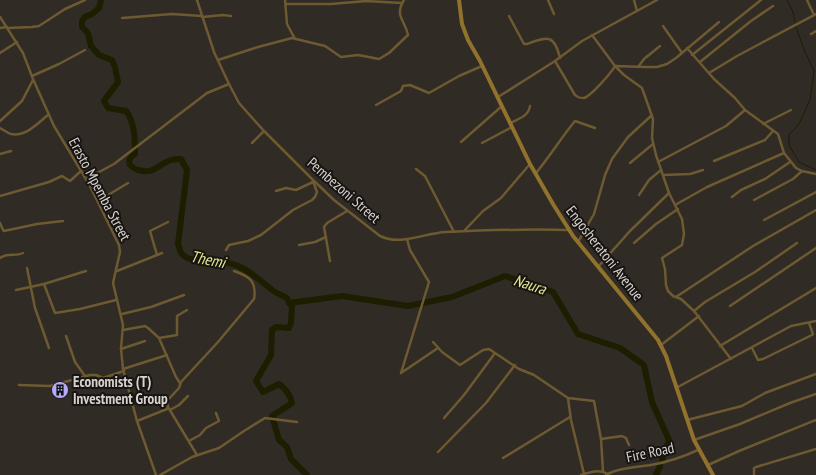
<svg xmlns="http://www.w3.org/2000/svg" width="816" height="475" font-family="'PT Sans Narrow',sans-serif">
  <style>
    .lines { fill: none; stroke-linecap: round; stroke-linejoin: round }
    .stream { stroke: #1d1d00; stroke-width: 1 }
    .river { stroke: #1d1d00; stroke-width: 6 }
    .street { stroke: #6d5a31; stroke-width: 2.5 }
    .secondary { stroke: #91722c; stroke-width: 4 }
    .labels { text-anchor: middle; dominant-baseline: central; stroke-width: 4; stroke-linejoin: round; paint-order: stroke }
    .street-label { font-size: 15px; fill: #d6d2cf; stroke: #171412 }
    .poi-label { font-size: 15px; font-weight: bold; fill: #d6d2cf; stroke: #171412; text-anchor: start }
    .water-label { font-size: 16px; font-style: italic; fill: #e6ea92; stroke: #171412 }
  </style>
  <rect width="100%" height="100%" fill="#312b26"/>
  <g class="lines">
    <g class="stream">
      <polyline points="787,0 793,12 795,22"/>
      <polyline points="796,27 805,52 814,71 810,100 799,124 789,135 789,145 799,162 816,170"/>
    </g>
    <g class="river">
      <path d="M101 0 99 8 92 14 85 17 82 21V27L88 33 91 46 99 55 112 60 115 67 118 82 104 101 108 108 126 111C135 122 135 140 135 154 131 156 128 160 130 165 132 167 135 169 138 170 155 175 158 164 171 160 174 159 178 159 181 159L187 170 178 244C179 247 180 251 181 253 190 265 216 259 229 263 246 267 258 279 271 289 275 293 282 295 287 298L289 303 292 306 291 323 289 328 276 327 272 330 271 355 256 381 263 392 279 384C286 389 290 394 292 403L272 416 279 440 287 447 291 459 307 475"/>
      <polyline points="289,303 342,296 408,306 452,297 505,276 553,292 578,334 620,348 644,365 652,402 669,440 662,460"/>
      <polyline points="656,475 660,466"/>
    </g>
    <g class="street">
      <path d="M197 0 214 52 229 84 239 103 264 131 312 179 334 200 380 236C401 246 424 233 446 232 487 230 528 229 569 230"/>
      <polyline points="285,0 287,24 295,39"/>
      <polyline points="548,0 554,14"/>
      <polyline points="634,0 637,11"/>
      <polyline points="807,0 814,15"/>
      <polyline points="286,4 331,4 366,1 402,3"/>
      <path d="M509 16 524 44H527C547 37 554 33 560 58"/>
      <polyline points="0,17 23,53 33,79 54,126 89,184 119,245 120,252 113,283 123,325 121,349 123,369 137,421 156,475"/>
      <polyline points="202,17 223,15 231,16"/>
      <polyline points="122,18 172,14 202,16"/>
      <polyline points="663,26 682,53"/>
      <polyline points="0,28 7,27"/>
      <polyline points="8,28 32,27 39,26 65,9 85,0"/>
      <polyline points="811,34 816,31"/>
      <polyline points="592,35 615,66 624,75 642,88 653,119 652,138 656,155 669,193 682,219 684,234 682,245 662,258 665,269 666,285 668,291 673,296 681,299 694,311 731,359"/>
      <polyline points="687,48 714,79 735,98 745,110 778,134 784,153 796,168 802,171 816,174"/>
      <polyline points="0,53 17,42"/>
      <polyline points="692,55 761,0"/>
      <path d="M218 60 258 47 292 38 325 46 341 57 358 55 379 59 389 53 408 35C405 20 394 16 404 0"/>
      <path d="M555 61 575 95 578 97C580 98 581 98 584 98 591 96 611 73 615 66L645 67H657L667 64 676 58 719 22"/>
      <polyline points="700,62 751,21 773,6"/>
      <polyline points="638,67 644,59 660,46"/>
      <polyline points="709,73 737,56 816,14"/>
      <polyline points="32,76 59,64 85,50"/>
      <polyline points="498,97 555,61 582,41 657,0"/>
      <polyline points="376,105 401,91 403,86 410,85 429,93 459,76 482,66"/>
      <polyline points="0,121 22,101 33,80"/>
      <path d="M511 123C518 119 529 116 530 106"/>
      <polyline points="763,124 791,110"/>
      <path d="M0 128C4 130 7 133 11 134 26 137 38 123 49 114"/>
      <polyline points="461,142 502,106"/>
      <polyline points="252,143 264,131"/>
      <polyline points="482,143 512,127"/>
      <polyline points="0,154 11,151"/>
      <polyline points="714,161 765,140 773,131"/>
      <polyline points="658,162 726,126 745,110"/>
      <polyline points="630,163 653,144"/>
      <polyline points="416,169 425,176 454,232"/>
      <path d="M536 173C550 156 561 138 575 121L595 128"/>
      <polyline points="663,175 690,174 703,170"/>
      <polyline points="86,179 114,164 207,93 229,84"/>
      <polyline points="276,191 286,188 296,190 313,182"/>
      <polyline points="639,195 649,180 661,170"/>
      <polyline points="0,196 49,182 62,176 70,181 81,171"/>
      <polyline points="732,197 741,190 765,179 790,162"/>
      <polyline points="754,200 793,179 802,171"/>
      <polyline points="98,201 128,183"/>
      <polyline points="675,205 707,187 784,153"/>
      <polyline points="764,220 816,192"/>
      <polyline points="0,223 3,230 4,231 37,224 63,221"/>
      <polyline points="464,231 483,211 501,198 530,164"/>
      <polyline points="578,242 594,214 605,175 612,159 628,137 652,115"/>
      <polyline points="634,243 656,224 678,209"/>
      <polyline points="299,245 315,242 326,237"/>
      <polyline points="226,250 229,245 248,241 261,235 293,210 312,200 315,197 317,192 313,181"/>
      <polyline points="157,255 150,231 168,222"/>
      <path d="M0 258C8 252 15 257 23 253"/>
      <polyline points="330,261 324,227 327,223 347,211"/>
      <polyline points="598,267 630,231 669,193"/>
      <polyline points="27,268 35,308 49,348"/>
      <polyline points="117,271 162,253"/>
      <polyline points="44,284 55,313 80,309 116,300"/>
      <polyline points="16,290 44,284 86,271"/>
      <polyline points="676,297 753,246 816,210"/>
      <polyline points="730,306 816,248"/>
      <polyline points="694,311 705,302 755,272 797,243"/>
      <polyline points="122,314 151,307 184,295"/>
      <polyline points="123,330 145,326 148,328 159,338 176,377 180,383"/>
      <polyline points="66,336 75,362 85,376"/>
      <polyline points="159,338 177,335 177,316 187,310"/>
      <polyline points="433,342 442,352 460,365 483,350 489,349 519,369 534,375 568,398 594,401 601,439 603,471"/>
      <polyline points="661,345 699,316"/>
      <polyline points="720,346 816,288"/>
      <polyline points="752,348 758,360 763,359 812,335 813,334 809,323"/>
      <polyline points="121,349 145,341"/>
      <polyline points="123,369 167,355"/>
      <polyline points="401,373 429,282 410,250 407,239"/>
      <polyline points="401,373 438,348"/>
      <polyline points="19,385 50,386 90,375 96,375 103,378 124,371"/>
      <polyline points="676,388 791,326 816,321"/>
      <polyline points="568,398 571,420 584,474"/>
      <polyline points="168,407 197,455"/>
      <polyline points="170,410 179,405 188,396"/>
      <polyline points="444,418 464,395 495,353"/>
      <polyline points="687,420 742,406 765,393 816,374"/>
      <path d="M137 421 167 409 168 407 167 401 179 388 181 382 218 342 254 299C257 281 249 276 234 271"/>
      <polyline points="601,439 622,436 626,438 629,445"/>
      <polyline points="694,440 740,424 790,403 816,394"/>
      <polyline points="189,441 200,435 206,428 219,421 216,413"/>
      <polyline points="438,452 486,403 515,365"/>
      <polyline points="503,458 570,417"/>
      <polyline points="708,465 739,451 816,420"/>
      <polyline points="160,475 192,457 219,448 244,431 265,418 297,422"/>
      <path d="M581 475C590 472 599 469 608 474"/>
      <path d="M606 475C616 468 638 467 651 465 668 462 683 457 698 450"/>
      <polyline points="754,475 754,468 756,467 816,449"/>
    </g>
    <polyline class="secondary" points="459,0 462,24 468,40 480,61 530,164 553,204 573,236 658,340 666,356 694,440 713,475"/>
  </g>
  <defs>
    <g id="building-disc" transform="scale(0.9)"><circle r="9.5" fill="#b6abf8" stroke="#171412"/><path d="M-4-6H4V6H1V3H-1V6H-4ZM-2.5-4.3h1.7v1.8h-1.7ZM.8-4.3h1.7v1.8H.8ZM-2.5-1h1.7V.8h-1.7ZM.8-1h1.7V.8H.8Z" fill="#111"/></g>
  </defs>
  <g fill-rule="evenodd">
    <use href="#building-disc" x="60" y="390"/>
  </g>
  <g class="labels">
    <g class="street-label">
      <text transform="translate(100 189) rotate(62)">Erasto Mpemba Street</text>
      <text transform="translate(344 190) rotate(41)">Pembezoni Street</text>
      <text transform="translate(605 253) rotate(52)">Engosheratoni Avenue</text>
      <text transform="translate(650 452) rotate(-12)">Fire Road</text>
    </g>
    <g class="poi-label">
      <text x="73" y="381">Economists (T)<tspan x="73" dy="17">Investment Group</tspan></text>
    </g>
    <g class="water-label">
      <text transform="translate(208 259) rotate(11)">Themi</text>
      <text transform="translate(530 284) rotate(18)">Naura</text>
    </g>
  </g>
</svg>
